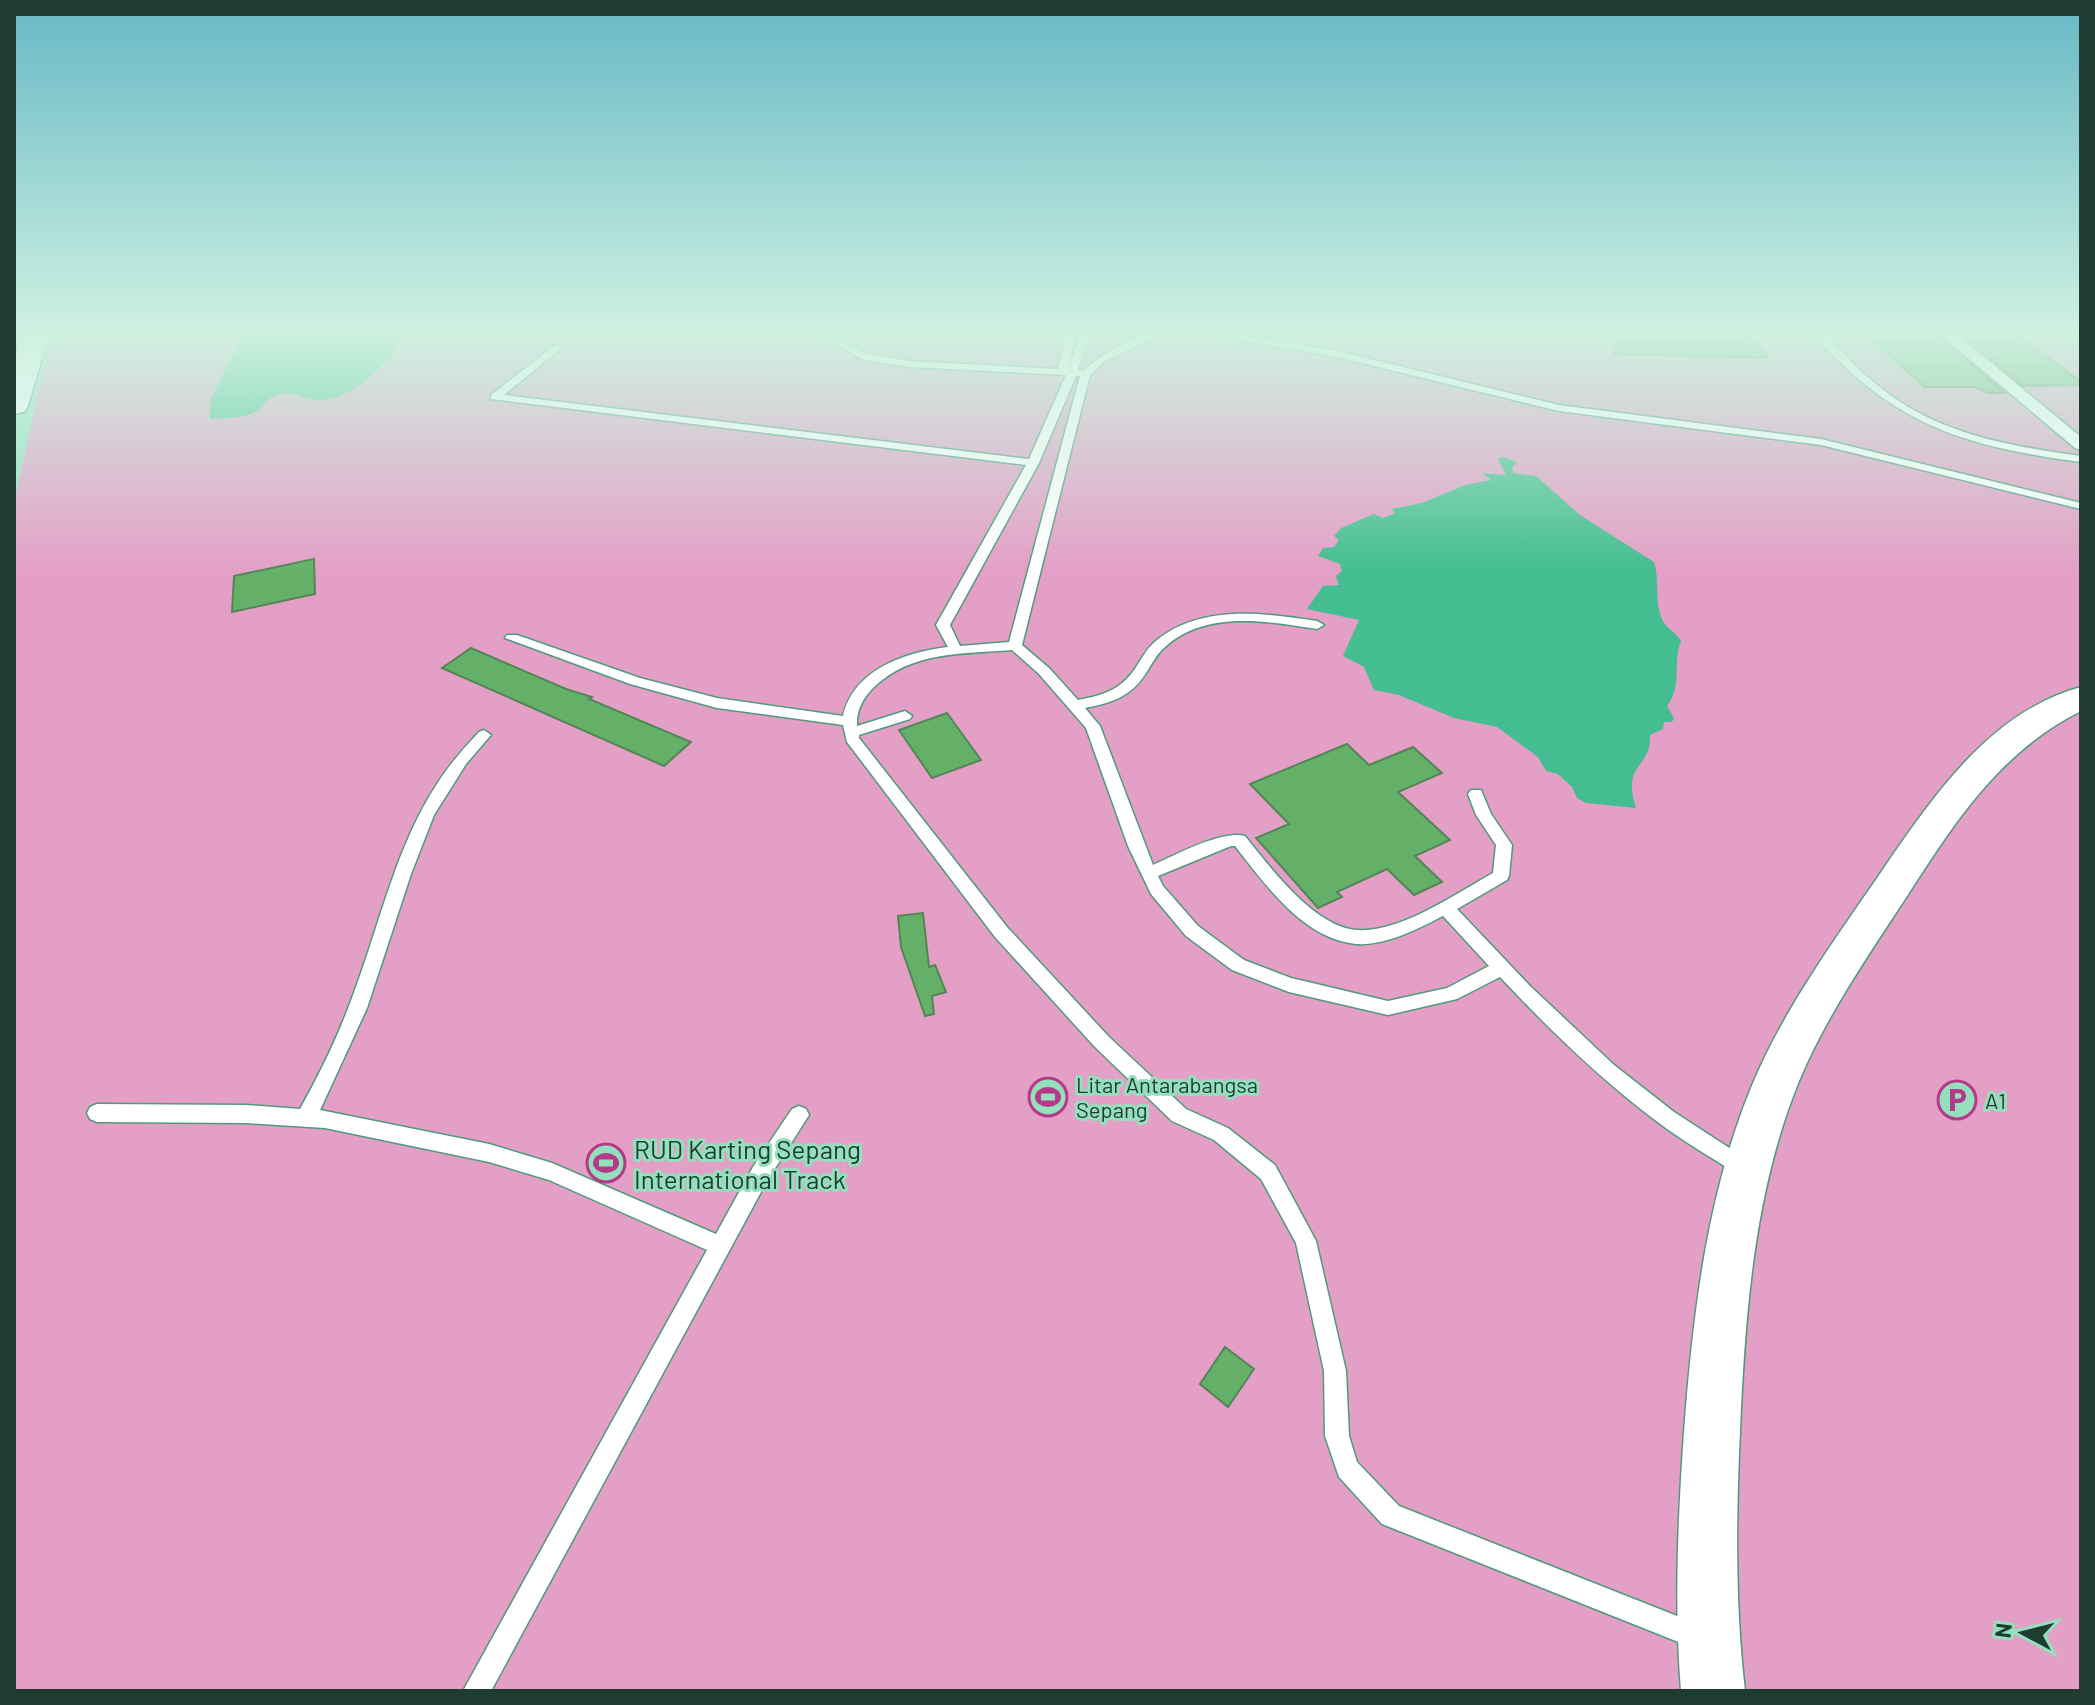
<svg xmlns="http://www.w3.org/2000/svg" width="2095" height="1705" font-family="Barlow,sans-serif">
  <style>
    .green { fill: #e49fc6 }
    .water { fill: #44bd90 }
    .building { fill: #65b068; stroke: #548556; stroke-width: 2 }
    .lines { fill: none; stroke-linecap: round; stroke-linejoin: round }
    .service-casing { stroke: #509a7b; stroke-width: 3 }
    .pedestrian-casing { stroke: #509a7b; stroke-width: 3 }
    .tertiary-casing { stroke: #509a7b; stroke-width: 3 }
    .secondary-casing { stroke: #509a7b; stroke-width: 3 }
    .service { fill: #fff; fill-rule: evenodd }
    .pedestrian { fill: #fff; fill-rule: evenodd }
    .tertiary { fill: #fff; fill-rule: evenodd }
    .secondary { fill: #fff; fill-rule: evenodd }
    .labels { text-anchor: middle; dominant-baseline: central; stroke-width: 6; stroke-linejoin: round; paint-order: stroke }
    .poi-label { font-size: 22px; fill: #1e3d30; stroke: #94dfbe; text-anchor: start }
    .near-poi-label { font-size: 26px; fill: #1e3d30; stroke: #94dfbe; text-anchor: start }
  </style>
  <rect width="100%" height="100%" fill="#94dfbe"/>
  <polygon class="green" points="55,334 2081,334 2081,1691 14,1691 14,503 41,379"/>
  <g class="water">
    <path d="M243 334H406L395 347V353C372 374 352 399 318 400 302 400 296 390 277 395 267 398 266 404 258 410 246 419 225 418 210 419L211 399Z"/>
    <path d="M1503 457 1517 462 1512 468 1513 473 1536 476 1580 515 1654 562C1660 580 1654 604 1663 621 1667 629 1677 633 1681 641 1672 663 1683 686 1667 706L1674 718 1672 722H1664L1663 729 1650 735C1652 769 1621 762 1636 808L1586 803 1577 798 1572 787 1558 774 1546 771 1538 757 1497 727 1454 718 1399 695 1374 690 1364 667 1343 656 1359 620 1307 609 1323 586 1339 585 1336 576 1342 571 1340 564 1318 556 1323 548 1334 547 1339 540 1334 536 1341 528 1374 514 1383 518 1395 513 1392 509 1422 503 1465 485 1491 480 1482 473 1506 475 1498 459Z"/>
  </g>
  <g class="building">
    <polygon points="1614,334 1749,334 1768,358 1614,354"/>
    <polygon points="1865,334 1937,334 2005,393 1988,393 1975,387 1925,387"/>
    <polygon points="1961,334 2017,334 2081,382 2081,385 2023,386"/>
    <polygon points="314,559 315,594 232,612 234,576"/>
    <polygon points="471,648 566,689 592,697 589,699 691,742 664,766 442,668"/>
    <polygon points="947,713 981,760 932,778 899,730"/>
    <polygon points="1347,744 1369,765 1413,747 1442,773 1398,792 1450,840 1415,856 1442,882 1414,895 1387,869 1337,892 1342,897 1318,908 1256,838 1289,824 1250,784"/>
    <polygon points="923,913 929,967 935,965 946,992 932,996 934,1014 925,1016 901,947 898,916"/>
    <polygon points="1225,1347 1254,1369 1228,1407 1200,1384"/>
  </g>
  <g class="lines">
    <g class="service-casing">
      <g id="service">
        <path d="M1066 334H1076L1068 369 1080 334H1090L1078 370 1083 371C1103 353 1134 334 1161 334L1105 361 1090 375 1022 645 1049 668 1078 700C1105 695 1123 689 1138 664 1143 656 1149 646 1157 640 1202 604 1264 613 1317 621L1324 625 1317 629C1267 621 1204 610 1164 648 1156 655 1152 664 1146 673 1131 697 1111 703 1085 708L1100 726 1153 865C1176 855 1221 830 1245 836 1270 867 1314 927 1357 930 1400 933 1457 893 1493 873L1496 845 1476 815 1468 794 1471 790H1481L1491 814 1512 845 1509 876 1507 880 1457 909 1530 986 1614 1065 1674 1112 1751 1162 1754 1168 1751 1174 1744 1177 1737 1174C1711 1157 1684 1142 1659 1123 1601 1080 1549 1029 1500 977L1457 999 1388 1015 1289 992 1232 970 1186 936 1151 894 1128 846 1086 728 1039 674 1012 650C963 654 912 651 874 687 863 698 856 710 857 726L905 711 912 716 910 719 859 735V738L1007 927 1109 1037 1186 1109 1228 1128 1275 1165 1316 1241 1346 1371 1349 1436 1357 1462 1399 1506 1705 1627 1709 1636 1705 1645 1696 1649 1382 1524 1339 1477 1325 1436 1324 1371 1296 1243 1261 1179 1214 1140 1172 1121 1095 1047 995 937 847 742 843 725 717 708 630 684 505 638 507 635H517L640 678 717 698 843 716C854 669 906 652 948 647L936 625 1026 465 491 399V395L555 345 563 347 504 395 1029 459 1066 375 910 367 864 360 824 338 832 336 867 354 910 361 1058 369ZM1076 376H1080L1009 642 960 646 950 625 1039 463ZM1231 846H1235C1265 884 1303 939 1356 944 1385 946 1418 929 1443 916L1489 966 1447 988 1388 1001 1291 978 1244 960 1198 926 1163 886 1158 876Z"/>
        <polygon points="1207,334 1231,334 1333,350 1559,405 1821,439 2081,503 2081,509 1821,445 1559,411 1333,356"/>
        <path d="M1813 334H1824C1846 356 1867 379 1893 397 1948 436 2016 447 2081 456V462C1963 446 1895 426 1813 334Z"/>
        <polygon points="2069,334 2080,334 2081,342"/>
        <path d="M484 730 491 735 466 764 434 815 411 874 367 1008 320 1110 489 1144 552 1163 716 1234 753 1167 792 1109 799 1106 806 1109 809 1115 767 1181 491 1691H463L707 1250 549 1180 489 1162 325 1128 246 1123 97 1122 90 1119 87 1113 90 1107 97 1104 246 1105 300 1109C322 1070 341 1030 356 987 381 919 397 845 437 784 449 765 464 748 479 732Z"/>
      </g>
    </g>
    <g class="pedestrian-casing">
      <polygon id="pedestrian" points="1940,334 1956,334 2081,437 2081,450 2075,448"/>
    </g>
    <g class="tertiary-casing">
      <path id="tertiary" d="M2081 687V711C2001 751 1956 820 1909 893 1870 953 1827 1014 1799 1081 1754 1191 1745 1313 1740 1431 1736 1518 1735 1604 1745 1691H1681C1674 1604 1678 1518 1684 1432 1693 1313 1707 1193 1753 1083 1787 1003 1840 933 1888 862 1937 791 1993 711 2081 687Z"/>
    </g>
    <g class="secondary-casing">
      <polygon id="secondary" points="23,334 49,334 28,406 24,412 14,414 14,362"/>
    </g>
    <use href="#service" class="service"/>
    <use href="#pedestrian" class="pedestrian"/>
    <use href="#tertiary" class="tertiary"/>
    <use href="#secondary" class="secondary"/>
  </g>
  <linearGradient id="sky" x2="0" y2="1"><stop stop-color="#66b8c5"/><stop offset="0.58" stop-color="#cff1e2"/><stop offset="1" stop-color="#cff1e2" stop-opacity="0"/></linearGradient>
  <rect width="2095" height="573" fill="url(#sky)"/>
  <defs>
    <g id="stadium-ring" transform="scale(2)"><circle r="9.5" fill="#94dfbe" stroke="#b53989" stroke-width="1.5"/><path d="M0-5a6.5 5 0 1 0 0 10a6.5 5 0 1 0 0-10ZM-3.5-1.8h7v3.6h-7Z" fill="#b53989"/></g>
    <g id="parking-ring" transform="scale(2)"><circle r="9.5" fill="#94dfbe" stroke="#b53989" stroke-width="1.5"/><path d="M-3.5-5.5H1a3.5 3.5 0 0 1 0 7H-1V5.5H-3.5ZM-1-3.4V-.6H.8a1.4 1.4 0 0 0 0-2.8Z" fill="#b53989"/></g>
  </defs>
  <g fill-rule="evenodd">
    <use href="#stadium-ring" x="1048" y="1097"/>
    <use href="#parking-ring" x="1957" y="1100"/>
    <use href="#stadium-ring" x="606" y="1163"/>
  </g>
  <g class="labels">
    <g class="poi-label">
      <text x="1076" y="1084">Litar Antarabangsa<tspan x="1076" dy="25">Sepang</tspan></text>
      <text x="1985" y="1100">A1</text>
    </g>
    <g class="near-poi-label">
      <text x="634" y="1148">RUD Karting Sepang<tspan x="634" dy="30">International Track</tspan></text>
    </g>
  </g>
  <rect width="2095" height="1705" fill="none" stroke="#1e3d30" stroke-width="32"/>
  <g transform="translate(2023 1633) rotate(277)" stroke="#94dfbe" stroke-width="6" paint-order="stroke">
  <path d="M0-6L14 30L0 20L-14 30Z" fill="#1e3d30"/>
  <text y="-12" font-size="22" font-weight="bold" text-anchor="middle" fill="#1e3d30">N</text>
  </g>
</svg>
